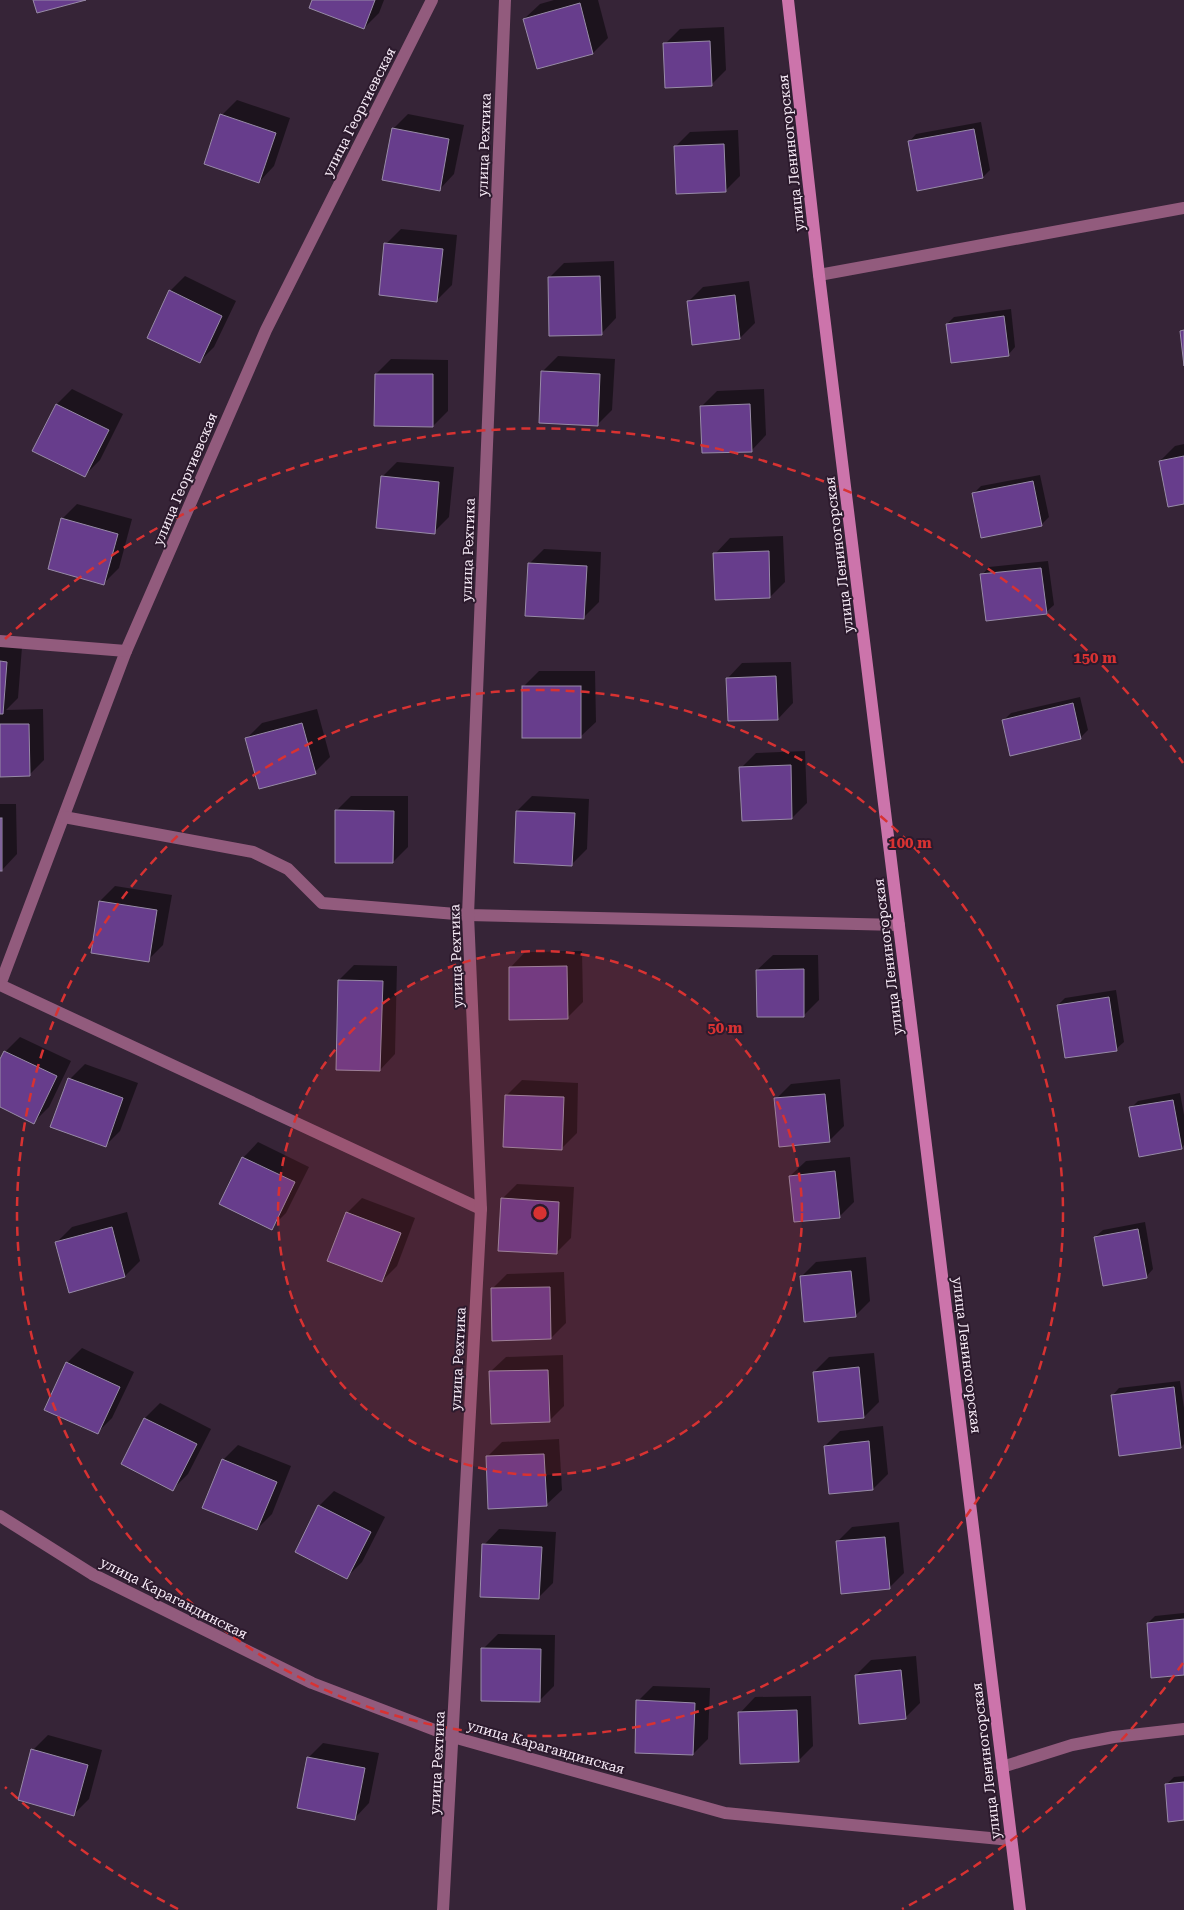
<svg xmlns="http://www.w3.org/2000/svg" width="1184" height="1910" font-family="'Roboto Serif',serif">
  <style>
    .shadow { fill: #0007 }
    .building { fill: #673d8c; stroke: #988ba7 }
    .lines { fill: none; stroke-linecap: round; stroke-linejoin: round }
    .street { stroke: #925b7d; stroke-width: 12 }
    .secondary { stroke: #cc74ab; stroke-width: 12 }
    .ring { fill: none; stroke: #d83232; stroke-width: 2.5; stroke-dasharray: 9 6 }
    .labels { text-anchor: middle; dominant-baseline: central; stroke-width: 4; stroke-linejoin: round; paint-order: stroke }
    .street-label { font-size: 14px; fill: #f8ecf8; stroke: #2c1a2d }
    .centre { fill: #d83232; stroke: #2c1a2d; stroke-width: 2.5 }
    .ring-label { font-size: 15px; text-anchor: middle; font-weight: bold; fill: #d83232; stroke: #2c1a2d; stroke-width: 4; stroke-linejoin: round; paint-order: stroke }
  </style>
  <rect width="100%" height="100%" fill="#362437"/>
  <g class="shadow">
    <polygon points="313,0 384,0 379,13 364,28"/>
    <polygon points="554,0 598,0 608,38 593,53 538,68 524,19 540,4"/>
    <polygon points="724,27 726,70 711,85 665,44 680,29"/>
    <polygon points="237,100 290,118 274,166 259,182 222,115"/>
    <polygon points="408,114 464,125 454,174 439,190 393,129"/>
    <polygon points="981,122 990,170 983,177 909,142 916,134"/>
    <polygon points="738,130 740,176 725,191 675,147 690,132"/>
    <polygon points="401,229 457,235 452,285 437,300 386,244"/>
    <polygon points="614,261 616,318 601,334 549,278 564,263"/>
    <polygon points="185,276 236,301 214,347 199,362 170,291"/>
    <polygon points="749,281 755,323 740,338 688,302 703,287"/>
    <polygon points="1011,309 1015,347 1008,355 947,324 954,317"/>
    <polygon points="558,356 615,359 612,410 597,425 543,371"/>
    <polygon points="391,359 448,360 448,411 433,426 376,374"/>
    <polygon points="72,389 123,414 100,460 85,475 34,450 57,404"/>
    <polygon points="764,389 766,435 751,451 702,406 717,391"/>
    <polygon points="1184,444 1184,503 1160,461 1175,446"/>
    <polygon points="397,462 454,467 449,517 434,532 382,477"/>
    <polygon points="1040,475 1049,517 1041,525 973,494 981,486"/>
    <polygon points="77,504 132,519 119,568 104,583 62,519"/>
    <polygon points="783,536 785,582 770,597 715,554 730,538"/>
    <polygon points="544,549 601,552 599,602 584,617 529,564"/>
    <polygon points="1048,561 1054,605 1046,612 982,575 989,567"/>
    <polygon points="0,645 22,647 18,698 6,710 43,709 44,760 29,775 0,776"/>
    <polygon points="791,662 793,703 778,719 727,679 742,663"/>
    <polygon points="539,671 595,671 596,722 580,737 524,686"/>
    <polygon points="1080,697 1088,730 1080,738 1003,721 1011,713"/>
    <polygon points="317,709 330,757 315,772 247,738 262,723"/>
    <polygon points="805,751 807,803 792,818 741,768 756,753"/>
    <polygon points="351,796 408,796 408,847 393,862 336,811"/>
    <polygon points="532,796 589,799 587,849 572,864 517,811"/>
    <polygon points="0,804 16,804 17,854 2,870 0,870"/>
    <polygon points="115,886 172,895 163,945 148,960 100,901"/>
    <polygon points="582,951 583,1002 568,1017 510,968 525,952"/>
    <polygon points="773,955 818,955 819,1000 804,1015 757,970"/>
    <polygon points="354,965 397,966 395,1054 380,1070 339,980"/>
    <polygon points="1116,990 1124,1042 1116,1049 1058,1005 1065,998"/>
    <polygon points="20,1037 71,1061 49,1107 34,1122 0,1106 0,1062 5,1052"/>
    <polygon points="85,1064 138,1083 120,1131 105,1146 70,1079"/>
    <polygon points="840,1079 844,1126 829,1141 776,1099 791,1084"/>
    <polygon points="522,1080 578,1083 577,1133 562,1148 507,1095"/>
    <polygon points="1180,1093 1184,1115 1184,1145 1181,1148 1131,1108 1138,1101"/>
    <polygon points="258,1142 309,1167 286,1213 271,1228 243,1158"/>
    <polygon points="850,1157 854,1202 839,1217 790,1176 806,1161"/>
    <polygon points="517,1184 574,1187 571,1238 556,1253 502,1199"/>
    <polygon points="362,1198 415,1218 397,1266 382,1281 347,1213"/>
    <polygon points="127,1212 140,1261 125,1276 70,1291 57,1242 72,1227"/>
    <polygon points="1145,1222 1153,1269 1146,1277 1095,1237 1103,1230"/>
    <polygon points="866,1257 870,1301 855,1316 801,1277 816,1262"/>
    <polygon points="564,1272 566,1323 551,1338 492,1289 507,1274"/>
    <polygon points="82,1348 134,1372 112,1418 97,1433 67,1363"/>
    <polygon points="874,1353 879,1402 864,1417 814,1372 829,1357"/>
    <polygon points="563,1355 564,1406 549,1421 490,1372 506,1357"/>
    <polygon points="1180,1381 1184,1408 1184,1444 1181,1447 1112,1396 1119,1388"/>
    <polygon points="160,1403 211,1429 188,1474 173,1489 122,1464 145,1418"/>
    <polygon points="883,1426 888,1474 873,1489 825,1446 840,1431"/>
    <polygon points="559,1439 562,1490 546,1505 487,1457 502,1442"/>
    <polygon points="238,1445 291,1466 272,1514 257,1529 223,1460"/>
    <polygon points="334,1491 385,1517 362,1562 347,1577 319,1506"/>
    <polygon points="899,1522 904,1573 889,1588 837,1542 852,1527"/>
    <polygon points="499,1529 556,1532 553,1583 538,1598 484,1545"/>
    <polygon points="1184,1613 1184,1674 1148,1623 1155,1616"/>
    <polygon points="498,1634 555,1635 554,1686 539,1701 483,1649"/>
    <polygon points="916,1656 920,1703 905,1718 856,1675 871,1660"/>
    <polygon points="653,1686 710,1688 708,1739 693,1754 638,1701"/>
    <polygon points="811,1696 813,1746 798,1761 740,1713 755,1697"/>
    <polygon points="48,1735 102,1750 89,1799 74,1814 33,1750"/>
    <polygon points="323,1743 379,1753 369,1803 354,1819 308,1758"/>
    <polygon points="1184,1776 1184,1819 1167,1784 1174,1777"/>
  </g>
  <g class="building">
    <polygon points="33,0 86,0 37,13"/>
    <polygon points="312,0 375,0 364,29 309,8"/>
    <polygon points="580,3 593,54 537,69 523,19"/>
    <polygon points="710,41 712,86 665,88 663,43"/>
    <polygon points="220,114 276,133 259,183 204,164"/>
    <polygon points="392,128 449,139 440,191 382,180"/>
    <polygon points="974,129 983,178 917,191 908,141"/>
    <polygon points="724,144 726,192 676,194 674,146"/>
    <polygon points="384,243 443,249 437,302 379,295"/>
    <polygon points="600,276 602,335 549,336 548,277"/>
    <polygon points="169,290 222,316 200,363 147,338"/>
    <polygon points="735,295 740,339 692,345 687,301"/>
    <polygon points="1004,316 1009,356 951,363 946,324"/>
    <polygon points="1184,330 1184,366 1180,331"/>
    <polygon points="541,371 600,374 598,426 539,423"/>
    <polygon points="375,374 433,374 433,427 374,426"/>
    <polygon points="56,404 109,430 85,477 32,451"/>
    <polygon points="750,404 752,452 702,453 700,406"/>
    <polygon points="1184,456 1184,504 1168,507 1159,461"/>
    <polygon points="381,476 439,482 435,534 376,528"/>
    <polygon points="1033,481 1042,526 981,538 972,493"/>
    <polygon points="61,518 118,534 104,585 48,569"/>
    <polygon points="769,551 770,598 715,600 713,553"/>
    <polygon points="528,563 587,566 584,619 525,616"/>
    <polygon points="1041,568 1047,614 986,621 980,574"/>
    <polygon points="0,661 7,662 3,714 0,714"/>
    <polygon points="776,676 778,720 728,721 726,678"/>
    <rect x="522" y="686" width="59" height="52"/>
    <polygon points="1073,703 1081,739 1010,756 1002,720"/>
    <polygon points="302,723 316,774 259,789 245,738"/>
    <polygon points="0,724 29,724 30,776 0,777"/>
    <polygon points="791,765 792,819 742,821 739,767"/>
    <polygon points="335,810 394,811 393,863 335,863"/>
    <polygon points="516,811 575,813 572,866 514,863"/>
    <rect x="0" y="818" width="2" height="53"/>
    <polygon points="99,901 157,910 149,962 91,953"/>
    <polygon points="567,966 568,1019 509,1020 509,967"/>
    <polygon points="804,969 804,1017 757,1017 756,970"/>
    <polygon points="338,980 383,981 380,1071 336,1070"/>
    <polygon points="1109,997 1117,1051 1065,1058 1057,1005"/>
    <polygon points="4,1051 57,1076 34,1124 0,1107 0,1059"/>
    <polygon points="68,1078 123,1098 106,1147 50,1127"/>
    <polygon points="825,1094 830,1142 779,1147 774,1098"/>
    <polygon points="505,1095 564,1097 562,1150 503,1147"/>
    <polygon points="1173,1100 1182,1149 1139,1157 1129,1107"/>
    <polygon points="242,1157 295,1182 272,1230 219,1204"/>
    <polygon points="835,1171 840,1218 794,1222 789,1176"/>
    <polygon points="501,1198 559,1202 557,1254 498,1251"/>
    <polygon points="346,1212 401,1233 382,1282 327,1261"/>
    <polygon points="112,1227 125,1277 69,1293 55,1242"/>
    <polygon points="1138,1229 1147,1278 1103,1286 1094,1237"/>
    <polygon points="851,1271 856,1317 804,1322 800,1276"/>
    <polygon points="550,1287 551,1339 492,1341 491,1288"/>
    <polygon points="66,1362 120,1387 98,1434 44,1410"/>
    <polygon points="859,1367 864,1418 818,1422 813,1372"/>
    <polygon points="548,1370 550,1422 491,1424 489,1371"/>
    <polygon points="1174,1387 1181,1448 1119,1456 1111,1395"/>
    <polygon points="144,1418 197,1444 173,1491 121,1464"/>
    <polygon points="869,1441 873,1490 829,1494 824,1446"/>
    <polygon points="544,1454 547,1506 488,1509 486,1456"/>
    <polygon points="222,1459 277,1482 257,1530 202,1508"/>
    <polygon points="318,1505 371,1532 347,1579 295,1552"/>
    <polygon points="885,1537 890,1589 841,1594 836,1541"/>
    <polygon points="482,1544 542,1547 539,1599 480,1597"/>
    <polygon points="1184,1619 1184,1675 1151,1678 1147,1623"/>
    <polygon points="481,1648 541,1649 540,1702 481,1701"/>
    <polygon points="901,1670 906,1719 859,1724 855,1675"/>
    <polygon points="636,1700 695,1703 693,1755 635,1753"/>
    <polygon points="797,1710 799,1762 740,1764 738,1712"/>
    <polygon points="31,1749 88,1765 74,1816 18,1800"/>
    <polygon points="307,1757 365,1768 355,1820 297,1808"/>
    <polygon points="1184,1782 1184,1820 1168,1822 1165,1784"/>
  </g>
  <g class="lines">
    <g class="street">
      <polyline points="432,0 266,330 126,651 0,985 481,1209"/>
      <polyline points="819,275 1184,208"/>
      <polyline points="0,641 126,651"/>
      <polyline points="64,817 253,852 288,869 322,903 468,915 899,925"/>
      <polyline points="0,1516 92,1574 312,1683 453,1737 725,1813 1011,1840"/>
      <polyline points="1002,1767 1072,1745 1114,1737 1184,1729"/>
      <polyline points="443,1910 481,1209 468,915 505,0"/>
    </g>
    <polyline class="secondary" points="788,0 819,275 1020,1910"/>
  </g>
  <circle cx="540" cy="1213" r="262" fill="#d83232" fill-opacity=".12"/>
  <g class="ring">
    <circle cx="540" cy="1213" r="262"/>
    <circle cx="540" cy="1213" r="523"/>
    <path d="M1183 1663A785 785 0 0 1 902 1909M178 1909A785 785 0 0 1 5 1787M5 639A785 785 0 0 1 1183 763"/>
  </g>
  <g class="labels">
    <g class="street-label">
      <text transform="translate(359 112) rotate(-63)">улица Георгиевская</text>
      <text transform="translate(484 145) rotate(-88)">улица Рехтика</text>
      <text transform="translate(791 153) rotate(-96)">улица Лениногорская</text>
      <text transform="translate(185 479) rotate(-67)">улица Георгиевская</text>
      <text transform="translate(468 550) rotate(-88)">улица Рехтика</text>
      <text transform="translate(839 555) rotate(-97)">улица Лениногорская</text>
      <text transform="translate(456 956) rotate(-92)">улица Рехтика</text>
      <text transform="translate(888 957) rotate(-97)">улица Лениногорская</text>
      <text transform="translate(967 1355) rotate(83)">улица Лениногорская</text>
      <text transform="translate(458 1359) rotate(-87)">улица Рехтика</text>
      <text transform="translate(174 1598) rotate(27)">улица Карагандинская</text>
      <text transform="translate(546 1747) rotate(16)">улица Карагандинская</text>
      <text transform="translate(986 1761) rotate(-97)">улица Лениногорская</text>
      <text transform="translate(437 1763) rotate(-87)">улица Рехтика</text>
    </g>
  </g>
  <circle cx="540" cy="1213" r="8" class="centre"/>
  <g class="ring-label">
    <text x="1095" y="663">150 m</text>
    <text x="910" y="848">100 m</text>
    <text x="725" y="1033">50 m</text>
  </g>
</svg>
